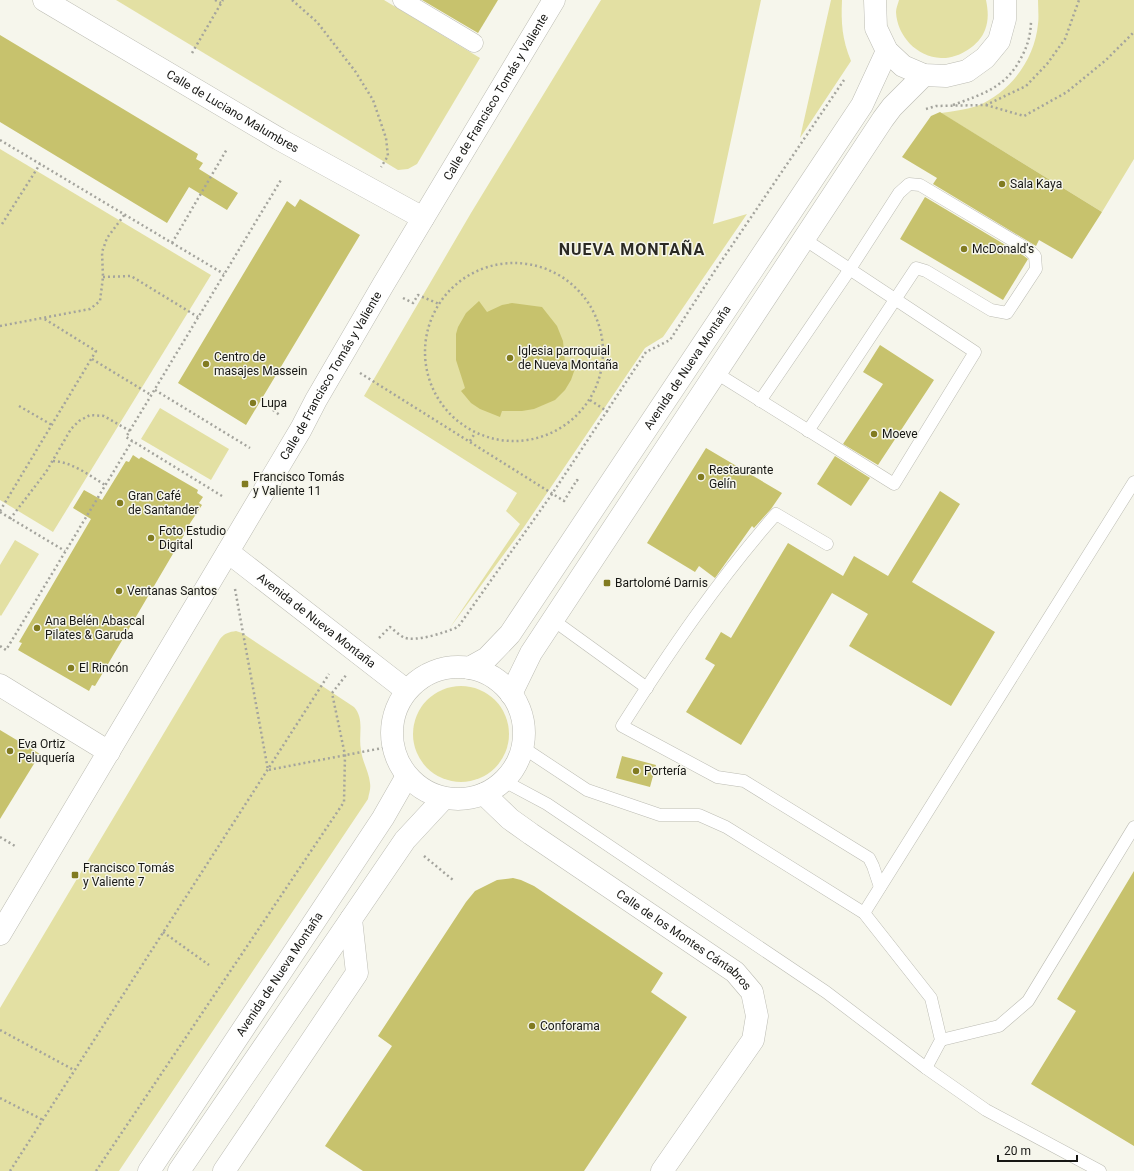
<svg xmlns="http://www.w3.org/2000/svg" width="1134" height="1171" font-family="Roboto,sans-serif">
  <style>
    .green { fill: #e3e0a3 }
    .building { fill: #c7c26d }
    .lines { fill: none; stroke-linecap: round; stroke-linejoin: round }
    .service-casing { stroke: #bcbcb3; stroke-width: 13 }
    .pedestrian-casing { stroke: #bcbcb3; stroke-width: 19 }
    .minor-casing { stroke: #bcbcb3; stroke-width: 23 }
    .secondary-casing { stroke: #bcbcb3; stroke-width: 23 }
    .path { stroke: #a4a49d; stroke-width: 2.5; stroke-dasharray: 2 3; stroke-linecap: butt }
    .service { stroke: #fff; stroke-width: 12 }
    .pedestrian { stroke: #fff; stroke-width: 18 }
    .minor { stroke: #fff; stroke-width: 22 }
    .secondary { stroke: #fff; stroke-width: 22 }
    .poi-dot { fill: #817b21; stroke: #f6f6ec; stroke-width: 1.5 }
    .labels { text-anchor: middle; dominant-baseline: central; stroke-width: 3; stroke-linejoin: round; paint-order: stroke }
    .street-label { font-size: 12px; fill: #171714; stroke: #f6f6ec }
    .poi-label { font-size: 12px; fill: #171714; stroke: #f6f6ec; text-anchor: start }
    .district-label { font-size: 16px; font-weight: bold; letter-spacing: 1px; fill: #2b2a24; stroke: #f6f6ec }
  </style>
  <rect width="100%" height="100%" fill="#f6f6ec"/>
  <g class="green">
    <polygon points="116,0 384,0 480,58 417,164 408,169 398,170"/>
    <polygon points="601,0 761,0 713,224 747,214 663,337 645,348 524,527 449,629 520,524 506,511 517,493 364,396 471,213"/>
    <path d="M831 0H842C841 23 842 39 851 61L800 138Z"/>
    <path d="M899 0H986C988 10 989 20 985 30 979 46 958 59 941 58 917 57 897 36 896 12 896 8 898 4 899 0Z"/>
    <path d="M1038 0H1134V159L1102 212 941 113C953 111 965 110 977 106 1010 93 1035 59 1038 24 1039 17 1038 8 1038 0Z"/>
    <polygon points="0,149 211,275 53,532 0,500"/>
    <polygon points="160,408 229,449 211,480 141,439"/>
    <polygon points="15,540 39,554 1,616 0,615 0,565"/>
    <path d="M236 631 242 633 354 707C365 719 358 735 361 750 362 761 369 772 370 783 371 789 369 793 368 799L119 1171H0V1008L220 639C225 633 229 632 236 631Z"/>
    <circle cx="461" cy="734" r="48"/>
  </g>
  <g class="building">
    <polygon points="422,0 498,0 478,33"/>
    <polygon points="0,35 198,154 196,159 203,163 199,169 238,193 227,210 189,187 167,223 0,122"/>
    <polygon points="940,112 1102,212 1072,259 1039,240 1036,246 933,184 937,178 902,157 931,116"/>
    <polygon points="925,197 1024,256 1028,259 1003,300 900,239"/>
    <polygon points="300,199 360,235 246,425 178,383 287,201 295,207"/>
    <polygon points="479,301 487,312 502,305 512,303 542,307 557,326 563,341 565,362 577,363 571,380 565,390 555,400 534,409 522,411 502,411 500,417 480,409 471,403 461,391 465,388 456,360 456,334 458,327 466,313"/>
    <polygon points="880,345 934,380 878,465 843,444 883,384 863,372"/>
    <polygon points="706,448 782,493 771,509 754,528 752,526 715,578 699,566 695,572 647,543"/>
    <polygon points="133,455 139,459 141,457 198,490 197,493 203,497 199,503 202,505 183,534 184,535 137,615 95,686 92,685 89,691 18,650 22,643 19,642 91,519 73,508 84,490 102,500 126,461 129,462"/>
    <polygon points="835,456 870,478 851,506 817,484"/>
    <polygon points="940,491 960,504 912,582 995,632 951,706 849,646 868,614 832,593 741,745 686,712 715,665 705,659 721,632 731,638 788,543 843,576 854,556 888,576"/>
    <polygon points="0,730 40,754 0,819"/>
    <polygon points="622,756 656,765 650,787 616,778"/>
    <polygon points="1134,871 1134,1146 1031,1084 1076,1011 1057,999"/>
    <polygon points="513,878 521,880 534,886 663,973 651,992 687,1017 584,1171 363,1171 325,1146 392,1046 378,1036 466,902 475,891 497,880"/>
  </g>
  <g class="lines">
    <g class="service-casing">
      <g id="service">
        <polyline points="716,373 894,484 975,352 804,239"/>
        <polyline points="760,401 850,269 899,193 909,184 920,185 1029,250 1035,256 1036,269 1007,313 991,310 926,271 916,268 808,431"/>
        <path d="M827 544 776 514C718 580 669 652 622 726L717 777 744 781 869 858 873 866 880 887"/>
        <polyline points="553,620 647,688"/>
        <polyline points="522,747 587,790 660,815 699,815 726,827 864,913 931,998 941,1040 926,1068"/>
        <polyline points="504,781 547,804 826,992 926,1068 986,1110 1100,1171"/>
        <polyline points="864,913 1134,482"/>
        <polyline points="941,1040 999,1026 1028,1001 1134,827"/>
      </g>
    </g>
    <g class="pedestrian-casing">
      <polyline id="pedestrian" points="402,0 474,43"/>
    </g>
    <g class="minor-casing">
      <g id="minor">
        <path id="s1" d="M44 0 279 139 423 218"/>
        <path id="s2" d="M228 552 406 690"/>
        <polyline points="0,685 109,752"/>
        <path id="s3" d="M484 794 510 819 531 834 735 972 752 992 757 1016 753 1040 662 1171"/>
        <path id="s4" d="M0 934 301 429 316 400 383 285 554 0"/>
        <polyline points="224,1171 357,973 351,919"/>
      </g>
    </g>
    <g class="secondary-casing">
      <g id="secondary">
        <polyline points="875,0 876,28 887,51 903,66 924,75 946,76 967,71 985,58 999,41 1005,19 1005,0"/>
        <circle cx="458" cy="733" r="66"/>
        <path id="s5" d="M469 668 487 658 510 634 862 105 887 51"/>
        <polyline points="511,694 531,653 883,119 892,107 924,75"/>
        <path id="s6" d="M149 1171 383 818 407 776"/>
        <polyline points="179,1171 405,840 444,798"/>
      </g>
    </g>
    <g class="path">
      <polyline points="215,0 221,3"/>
      <polyline points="292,0 317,22 355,71 373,100 386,138 388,156 381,167"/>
      <polyline points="192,53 223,0"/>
      <path d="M953 105C983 94 1007 87 1022 56 1028 45 1031 33 1031 20"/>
      <polyline points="986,105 1024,116 1067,92 1106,60 1134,32"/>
      <polyline points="926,109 936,106 986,105 1026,86 1047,64 1065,39 1079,0"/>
      <polyline points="0,140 224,274"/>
      <polyline points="2,224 40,164"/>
      <polyline points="172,243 227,149"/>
      <circle cx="514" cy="352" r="89"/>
      <polyline points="103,277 131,276 198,317"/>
      <polyline points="403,298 413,303 418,295 439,304"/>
      <polyline points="0,326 90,309 100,301 103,277 102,252 107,238 125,214"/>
      <polyline points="92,359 151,395"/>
      <polyline points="360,373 564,501 577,480 580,483"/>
      <polyline points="155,390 250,448"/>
      <polyline points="590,400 608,412"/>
      <polyline points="19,406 52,425"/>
      <polyline points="273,410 281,416"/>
      <polyline points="470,441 475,433"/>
      <path d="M53 461C72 462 89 475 105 485"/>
      <polyline points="222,496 126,437 281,180"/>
      <polyline points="0,511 96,351 43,318"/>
      <polyline points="0,512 65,551"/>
      <polyline points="10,519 46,472 71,429 79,421 90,415 104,416 130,431"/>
      <polyline points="235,589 268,770 393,746"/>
      <path d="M379 638 390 627C394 630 398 634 403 637 415 643 446 632 458 627L552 494 646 352 670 340 716 269 844 80"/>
      <polyline points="0,646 6,650 132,441"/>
      <polyline points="0,837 15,846"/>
      <polyline points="424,856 453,880"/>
      <polyline points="163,932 209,965"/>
      <polyline points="0,1030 74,1070"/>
      <polyline points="0,1098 43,1120"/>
      <polyline points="10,1171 329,674"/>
      <polyline points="96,1171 344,802 345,755 332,693 347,674"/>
    </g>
    <use href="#service" class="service"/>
    <use href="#pedestrian" class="pedestrian"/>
    <use href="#minor" class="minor"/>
    <use href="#secondary" class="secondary"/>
  </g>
  <g class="poi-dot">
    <circle cx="1002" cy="184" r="4"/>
    <circle cx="964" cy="249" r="4"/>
    <circle cx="510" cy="358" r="4"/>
    <circle cx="206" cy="364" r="4"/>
    <circle cx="253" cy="403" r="4"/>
    <circle cx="874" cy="434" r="4"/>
    <circle cx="701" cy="477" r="4"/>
    <rect x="241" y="480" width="8" height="8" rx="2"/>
    <circle cx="120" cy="503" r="4"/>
    <circle cx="151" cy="538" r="4"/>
    <rect x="603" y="579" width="8" height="8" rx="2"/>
    <circle cx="119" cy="591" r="4"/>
    <circle cx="37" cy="628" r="4"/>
    <circle cx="71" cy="668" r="4"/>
    <circle cx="10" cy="751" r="4"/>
    <circle cx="636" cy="771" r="4"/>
    <rect x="71" y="871" width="8" height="8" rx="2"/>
    <circle cx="532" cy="1026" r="4"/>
  </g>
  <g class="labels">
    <g class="street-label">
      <text stroke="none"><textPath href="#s4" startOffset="973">Calle de Francisco Tomás y Valiente</textPath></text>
      <text stroke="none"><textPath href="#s1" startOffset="219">Calle de Luciano Malumbres</textPath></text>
      <text stroke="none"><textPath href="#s5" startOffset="374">Avenida de Nueva Montaña</textPath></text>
      <text stroke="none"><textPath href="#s4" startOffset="649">Calle de Francisco Tomás y Valiente</textPath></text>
      <text stroke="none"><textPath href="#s2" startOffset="112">Avenida de Nueva Montaña</textPath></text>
      <text stroke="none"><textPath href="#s3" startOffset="248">Calle de los Montes Cántabros</textPath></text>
      <text stroke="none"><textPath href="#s6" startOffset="236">Avenida de Nueva Montaña</textPath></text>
    </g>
    <g class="poi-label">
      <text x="1010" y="184">Sala Kaya</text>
      <text x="972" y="249">McDonald's</text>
      <text x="518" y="351">Iglesia parroquial<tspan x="518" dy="14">de Nueva Montaña</tspan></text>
      <text x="214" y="357">Centro de<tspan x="214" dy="14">masajes Massein</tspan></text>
      <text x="261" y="403">Lupa</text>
      <text x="882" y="434">Moeve</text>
      <text x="709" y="470">Restaurante<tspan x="709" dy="14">Gelín</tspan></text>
      <text x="253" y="477">Francisco Tomás<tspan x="253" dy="14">y Valiente 11</tspan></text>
      <text x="128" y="496">Gran Café<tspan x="128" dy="14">de Santander</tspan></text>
      <text x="159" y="531">Foto Estudio<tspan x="159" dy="14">Digital</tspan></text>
      <text x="615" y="583">Bartolomé Darnis</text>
      <text x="127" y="591">Ventanas Santos</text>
      <text x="45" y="621">Ana Belén Abascal<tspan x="45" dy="14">Pilates &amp; Garuda</tspan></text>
      <text x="79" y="668">El Rincón</text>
      <text x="18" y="744">Eva Ortiz<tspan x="18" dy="14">Peluquería</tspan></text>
      <text x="644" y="771">Portería</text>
      <text x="83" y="868">Francisco Tomás<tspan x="83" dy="14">y Valiente 7</tspan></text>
      <text x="540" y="1026">Conforama</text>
    </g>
    <g class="district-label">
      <text x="632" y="249">NUEVA MONTAÑA</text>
    </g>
  </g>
  <path d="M998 1155v6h79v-6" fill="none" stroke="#171714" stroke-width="2"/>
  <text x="1004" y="1155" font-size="12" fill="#171714" stroke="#f6f6ec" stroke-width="3" paint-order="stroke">20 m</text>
</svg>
